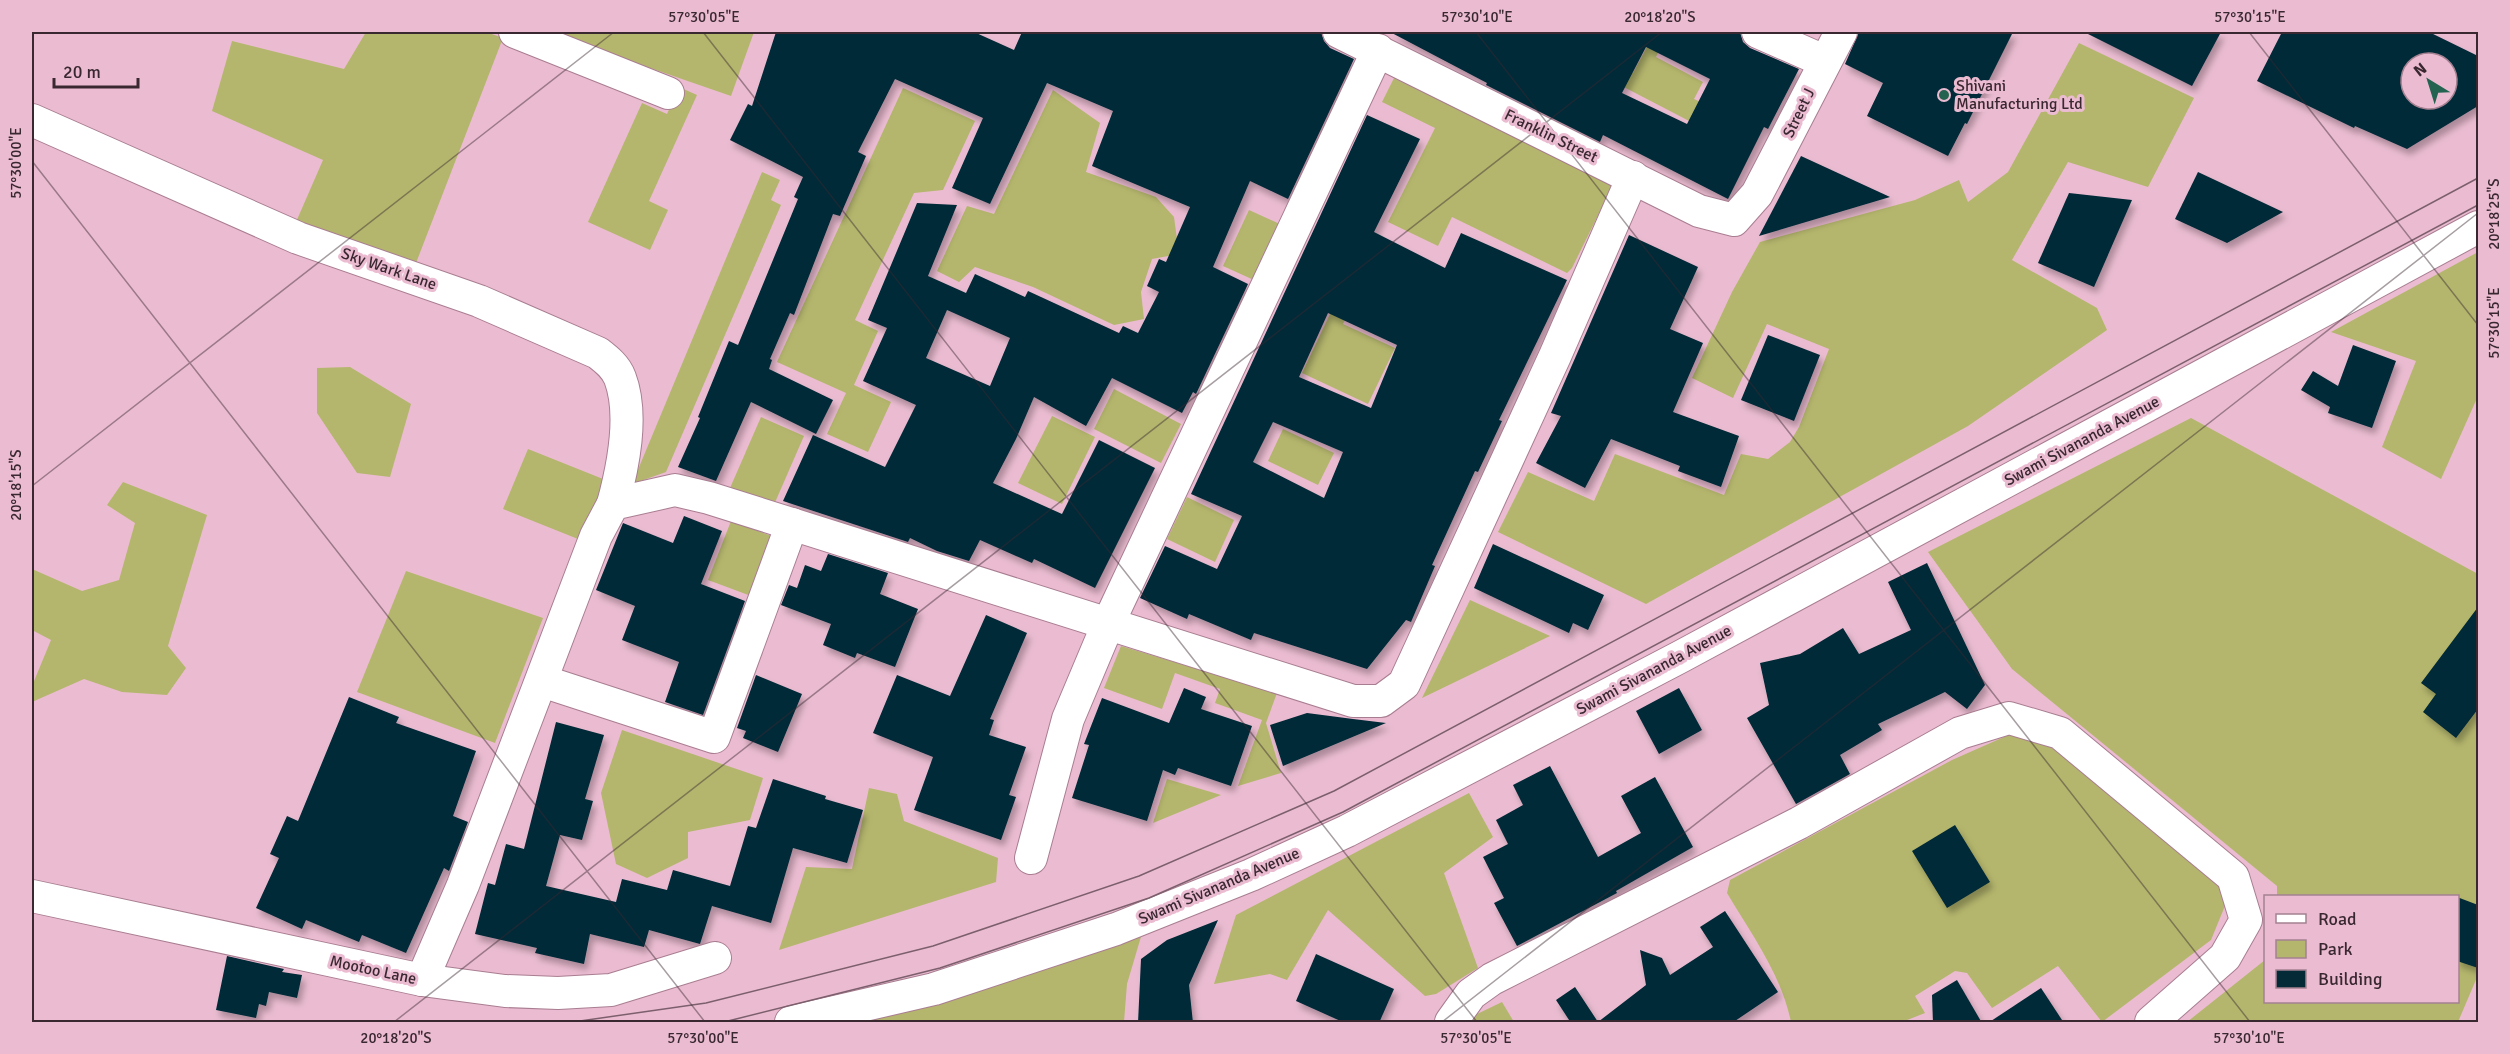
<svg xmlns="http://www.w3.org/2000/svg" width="2510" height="1054" font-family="Signika,sans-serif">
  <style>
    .green { fill: #b4b66d }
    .building { fill: #042937; fill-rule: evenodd; filter: url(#shadow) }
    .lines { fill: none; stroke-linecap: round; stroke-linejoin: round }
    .minor-casing { stroke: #a97d91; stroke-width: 34 }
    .minor { stroke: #fff; stroke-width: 32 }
    .tram { stroke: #7c5f6c; stroke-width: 1.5 }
    .ticks { fill: none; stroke: #3a2831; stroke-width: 1.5; stroke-opacity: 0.45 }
    .poi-dot { fill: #246350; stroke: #ebbcd1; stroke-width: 2 }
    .labels { text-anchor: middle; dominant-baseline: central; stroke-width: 6; stroke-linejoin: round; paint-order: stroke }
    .poi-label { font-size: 16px; fill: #3a2831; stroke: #ebbcd1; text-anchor: start }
    .street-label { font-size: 16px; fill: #3a2831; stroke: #ebbcd1 }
    .neatline { fill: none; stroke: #3a2831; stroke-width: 2 }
    .ticks-label { font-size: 15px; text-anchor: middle; fill: #3a2831 }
  </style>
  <defs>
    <filter id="shadow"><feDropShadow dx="3.5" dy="6" stdDeviation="3" flood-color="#0004"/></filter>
  </defs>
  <rect width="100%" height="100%" fill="#ebbcd1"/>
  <g class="green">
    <polygon points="366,32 486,32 503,38 416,263 296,222 323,160 212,111 232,41 344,69"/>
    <polygon points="546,32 754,32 731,96"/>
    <polygon points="1547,32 1553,32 1633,73 1649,43 1660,49 1656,57 1703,82 1694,99 1703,103 1693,123 1593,71 1536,54"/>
    <polygon points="2079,43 2194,98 2148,187 2068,162 2012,260 2097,308 2107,330 1968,426 1646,604 1498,532 1528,472 1594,501 1615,454 1724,495 1741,454 1768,459 1790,442 1799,427 1829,349 1767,324 1733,398 1692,378 1732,292 1760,242 1915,200 1959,180 1968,202 2008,172"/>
    <polygon points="1394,78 1613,185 1572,268 1567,273 1452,217 1438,246 1388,222 1435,128 1382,102"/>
    <polygon points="679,87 697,95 649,201 668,210 650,250 588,222 642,103 667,114"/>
    <polygon points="903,88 975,121 943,190 914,193 855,320 878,331 854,385 891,402 868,452 827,434 846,393 777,362"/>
    <polygon points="1053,90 1100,123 1086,172 1156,197 1174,217 1179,254 1152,259 1141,292 1144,319 1114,325 1033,287 975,267 959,282 937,271 967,206 994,214"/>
    <polygon points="762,172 780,180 771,200 781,205 666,472 632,484"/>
    <polygon points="1249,210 1282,225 1256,281 1223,266"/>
    <polygon points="2478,252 2478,396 2441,479 2382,447 2416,361 2331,332"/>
    <polygon points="1361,286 1343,324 1395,348 1368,404 1302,373 1331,312"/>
    <polygon points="350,367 411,404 390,477 357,473 317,413 317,368"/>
    <polygon points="1114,389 1181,424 1161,463 1094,429"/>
    <polygon points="1052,416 1095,437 1062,504 1018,483"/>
    <polygon points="761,417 804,436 773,507 730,488"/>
    <polygon points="2191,418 2478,574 2478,975 2458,1022 2187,1022 2265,960 2266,1002 2458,1002 2458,896 2277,896 2277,886 2012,669 1928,552"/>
    <polygon points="1283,429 1334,453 1318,485 1268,461"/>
    <polygon points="528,449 608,481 583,541 503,509"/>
    <polygon points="123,482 207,515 168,646 186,668 167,695 122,692 84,679 32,702 32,686 51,640 32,630 32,569 82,591 119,580 135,523 107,505"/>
    <polygon points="1187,497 1234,520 1215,562 1167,539"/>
    <polygon points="731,521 774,537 751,596 708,580"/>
    <polygon points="406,571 543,618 495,743 357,692"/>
    <polygon points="1470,600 1550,636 1422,698"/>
    <polygon points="1121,646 1277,693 1266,723 1281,773 1238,786 1262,720 1215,703 1220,689 1175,673 1162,709 1104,688"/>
    <path d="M2022 729 2138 803 2216 877 2227 901 2211 940 2102 1022 2058 966 1992 1008 1967 973 1955 971 1915 996 1925 1013 1902 1022H1791C1781 974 1752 935 1727 893L1730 880 1952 760Z"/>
    <polygon points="622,730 763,778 750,820 688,832 688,858 647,878 616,864 601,793"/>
    <polygon points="1167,779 1221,795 1153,823"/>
    <polygon points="869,788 897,794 904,821 998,858 996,882 779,950 806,867 852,869"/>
    <polygon points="1469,793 1493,837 1444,873 1478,968 1436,994 1425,996 1328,910 1287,980 1270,974 1214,984 1236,915"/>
    <polygon points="1143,930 1127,984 1124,1022 844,1022"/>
    <polygon points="1502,1002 1514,1022 1468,1022 1475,1015"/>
  </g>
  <g class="building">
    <path d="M776 32H974L1014 50 1022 32H1321L1324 41 1330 48 1354 59 1288 199 1250 181 1213 267 1248 284 1196 394 1193 392 1182 413 1112 378 1086 426 1034 397 1016 439 993 483 1062 514 1099 440 1155 468 1095 588 1034 559 1032 563 980 540 969 561 937 551 910 538 908 542 783 501 813 435 885 467 916 405 863 381 887 328 868 320 917 203 957 205 928 276 966 293 975 274 1025 297 1028 291 1119 333 1123 326 1138 333 1159 292 1147 286 1159 259 1166 262 1190 207 1092 166 1113 111 1047 83 990 204 952 188 983 118 895 79 858 152 866 156 840 216 833 214 794 315 790 313 770 359 772 360 769 369 833 400 816 434 751 402 716 481 678 467 700 418 698 417 729 341 738 345 798 199 794 197 803 177 730 140 748 104 752 106ZM947 310 1010 338 990 386 926 358Z"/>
    <path d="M1390 32H1740L1743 42 1750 48 1799 69 1768 129 1764 127 1728 199 1603 135 1600 142 1486 85 1487 83ZM1646 47 1710 79 1687 124 1622 93Z"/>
    <polygon points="1859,32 2013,32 1967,124 1965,123 1948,156 1867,116 1883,83 1845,64"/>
    <polygon points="2084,32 2221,32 2192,86"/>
    <path d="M2282 32H2429L2478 56V106L2407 149 2355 126 2354 128 2257 81ZM2411 63H2447V99H2411Z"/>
    <path d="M1367 115 1420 139 1374 232 1445 268 1461 233 1567 280 1499 420 1502 421 1478 472 1475 471 1432 565 1435 566 1411 622 1406 620 1367 669 1254 633 1251 640 1189 614 1187 619 1140 598 1165 546 1217 569 1242 516 1191 494ZM1328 313 1397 345 1371 408 1299 377ZM1273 422 1343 452 1324 498 1253 462Z"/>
    <polygon points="1801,156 1890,197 1759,236"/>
    <polygon points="2198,172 2283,212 2227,243 2175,219"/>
    <polygon points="2069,193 2132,200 2094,287 2038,263"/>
    <polygon points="1629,235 1698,267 1670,329 1703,343 1673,412 1739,436 1721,487 1678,471 1680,466 1611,439 1585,488 1536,463 1561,416 1551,413"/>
    <polygon points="1768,335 1820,355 1794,421 1741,400"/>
    <polygon points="2353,345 2396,361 2372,428 2328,413 2330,407 2301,390 2313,371 2338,386"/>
    <polygon points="684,516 722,531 701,584 745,601 703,715 665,702 679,662 622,640 635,606 596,590 623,523 673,543"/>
    <polygon points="1493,544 1604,595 1588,630 1573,623 1569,633 1474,588"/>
    <polygon points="828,554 888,573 880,594 918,609 895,667 857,653 855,658 823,645 831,624 781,605 789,585 797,588 805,565 821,571"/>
    <polygon points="1927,563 1985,685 1967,709 1945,692 1878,724 1882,730 1840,755 1850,774 1796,804 1747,718 1769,705 1760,663 1800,654 1843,628 1859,654 1911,630 1888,582"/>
    <polygon points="2478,607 2478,709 2456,738 2423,712 2436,694 2421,683"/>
    <polygon points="986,615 1027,633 990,719 994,720 989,735 1026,747 1009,795 1016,797 1001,840 914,810 933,757 873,733 897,675 950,696"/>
    <polygon points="756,675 802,694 778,752 743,738 746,731 737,728"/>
    <polygon points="1184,688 1206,697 1201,709 1252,726 1231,786 1178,768 1175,775 1163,770 1147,821 1072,798 1089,745 1084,744 1102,698 1169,723"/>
    <polygon points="1679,688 1702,730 1659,754 1636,711"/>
    <polygon points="349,697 399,717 396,723 476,751 453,816 468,822 449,871 444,868 406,953 362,935 359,942 306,920 302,929 256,908 279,858 270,854 287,816 298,821"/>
    <polygon points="1307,713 1353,719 1386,723 1283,766 1270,725"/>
    <polygon points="556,722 604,735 585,799 593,801 582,840 560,835 546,886 616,902 622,879 667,890 673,870 730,886 748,826 756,828 773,779 826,796 825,799 863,810 847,863 793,848 771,923 712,906 700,944 649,930 644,947 590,934 584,964 535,953 537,948 475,934 488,883 495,885 506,844 524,849"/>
    <polygon points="1550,766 1598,857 1641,833 1621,796 1655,777 1693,847 1616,891 1617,893 1517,946 1494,903 1504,898 1483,857 1508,844 1496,820 1523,805 1513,785"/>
    <polygon points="1955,825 1990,882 1947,908 1912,851"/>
    <polygon points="2457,897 2478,905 2478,968 2457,961"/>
    <polygon points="1725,911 1778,992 1732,1023 1571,1023 1556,1000 1575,987 1598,1022 1646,985 1640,950 1662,958 1670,975 1713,947 1700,927"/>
    <polygon points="1218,920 1189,985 1193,1023 1138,1023 1141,959 1167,940"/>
    <polygon points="1316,954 1394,989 1379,1023 1345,1023 1296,1001"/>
    <polygon points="227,956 284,969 282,972 302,975 297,998 269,992 266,1006 259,1004 256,1018 216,1010"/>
    <polygon points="1957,980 1982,1023 1933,1023 1932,995"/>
    <polygon points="2041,988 2064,1023 1988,1023"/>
  </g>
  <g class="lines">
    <g class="minor-casing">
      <g id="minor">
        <polyline points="515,32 668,93"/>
        <polyline points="1339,32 1699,211 1734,220 1757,194 1841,32"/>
        <polyline points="1758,32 1824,61"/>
        <path d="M32 120 298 238 479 301 598 353C607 360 616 367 620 378 634 415 623 467 613 504"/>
        <polyline points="542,681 714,737 792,524"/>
        <polyline points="1031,858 1068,719 1108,624 1378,50"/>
        <polyline points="32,896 422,980 505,991 558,993 611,990 715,958"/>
        <polyline points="422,980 463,885 596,536 613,504 675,490 709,498 1353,701 1381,701 1404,684 1555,356 1633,177"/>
        <polyline points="791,1022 934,989 1116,929 1251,875 1347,831 1680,657 2478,227"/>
        <polyline points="1451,1022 1471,994 1492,979 1799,823 1960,733 2009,718 2060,733 2233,877 2246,920 2225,957 2151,1022"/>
      </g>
    </g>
    <use href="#minor" class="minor"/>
    <g class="tram">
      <polyline points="573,1022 706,1003 933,946 1139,876 1334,791 2478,178"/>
      <polyline points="724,1022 940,968 1149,898 1343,812 2478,205"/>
    </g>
  </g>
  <path class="ticks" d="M703 32 1477 1022M1476 32 2250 1022M2249 32 2478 325M32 161 705 1022M32 486 614 32M394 1022 1662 32M1442 1022 2478 213"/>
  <circle class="poi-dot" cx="1944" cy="95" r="6"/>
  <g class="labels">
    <g class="poi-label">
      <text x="1956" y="86">Shivani<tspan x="1956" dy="18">Manufacturing Ltd</tspan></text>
    </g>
    <g class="street-label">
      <text transform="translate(1799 113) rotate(-64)">Street J</text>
      <text transform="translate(1551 136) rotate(26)">Franklin Street</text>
      <text transform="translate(389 269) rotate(19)">Sky Wark Lane</text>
      <text transform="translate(2082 441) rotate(-28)">Swami Sivananda Avenue</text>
      <text transform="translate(1654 670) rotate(-28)">Swami Sivananda Avenue</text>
      <text transform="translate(1219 886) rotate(-23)">Swami Sivananda Avenue</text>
      <text transform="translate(373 970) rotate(12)">Mootoo Lane</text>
    </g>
  </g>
  <rect width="2510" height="1054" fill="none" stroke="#ebbcd1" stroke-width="66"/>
  <rect x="2264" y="895" width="195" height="108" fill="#ebbcd1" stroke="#a48191" stroke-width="1.5"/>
  <rect x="2276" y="914" width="30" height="9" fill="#ffffff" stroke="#a48191" stroke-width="1.5"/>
  <text x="2318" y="925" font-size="18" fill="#3a2831">Road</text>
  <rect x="2276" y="940" width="30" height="18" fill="#b4b66d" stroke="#a48191" stroke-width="1.5"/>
  <text x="2318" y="955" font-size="18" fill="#3a2831">Park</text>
  <rect x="2276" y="970" width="30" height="18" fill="#042937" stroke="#a48191" stroke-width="1.5"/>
  <text x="2318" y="985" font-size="18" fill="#3a2831">Building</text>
  <g transform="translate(2429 81) rotate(322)"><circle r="28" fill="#ebbcd1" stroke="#a48191" stroke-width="1.5"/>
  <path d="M0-4.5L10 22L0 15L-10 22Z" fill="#246350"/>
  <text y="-9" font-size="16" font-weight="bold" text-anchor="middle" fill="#3a2831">N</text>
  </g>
  <path d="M54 78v9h84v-9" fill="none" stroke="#3a2831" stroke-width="3"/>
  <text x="63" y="78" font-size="18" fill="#3a2831" stroke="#ebbcd1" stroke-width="4.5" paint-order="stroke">20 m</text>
  <rect x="33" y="33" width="2444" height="988" class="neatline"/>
  <g class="ticks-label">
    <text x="704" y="22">57°30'05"E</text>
    <text x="1477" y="22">57°30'10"E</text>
    <text x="1660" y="22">20°18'20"S</text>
    <text x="2250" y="22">57°30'15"E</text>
    <text transform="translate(16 163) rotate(-90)" y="5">57°30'00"E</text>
    <text transform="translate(2494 214) rotate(-90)" y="5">20°18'25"S</text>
    <text transform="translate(2494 323) rotate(-90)" y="5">57°30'15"E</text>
    <text transform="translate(16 485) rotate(-90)" y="5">20°18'15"S</text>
    <text x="396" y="1043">20°18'20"S</text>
    <text x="703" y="1043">57°30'00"E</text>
    <text x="1476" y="1043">57°30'05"E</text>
    <text x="2249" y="1043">57°30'10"E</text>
  </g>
</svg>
